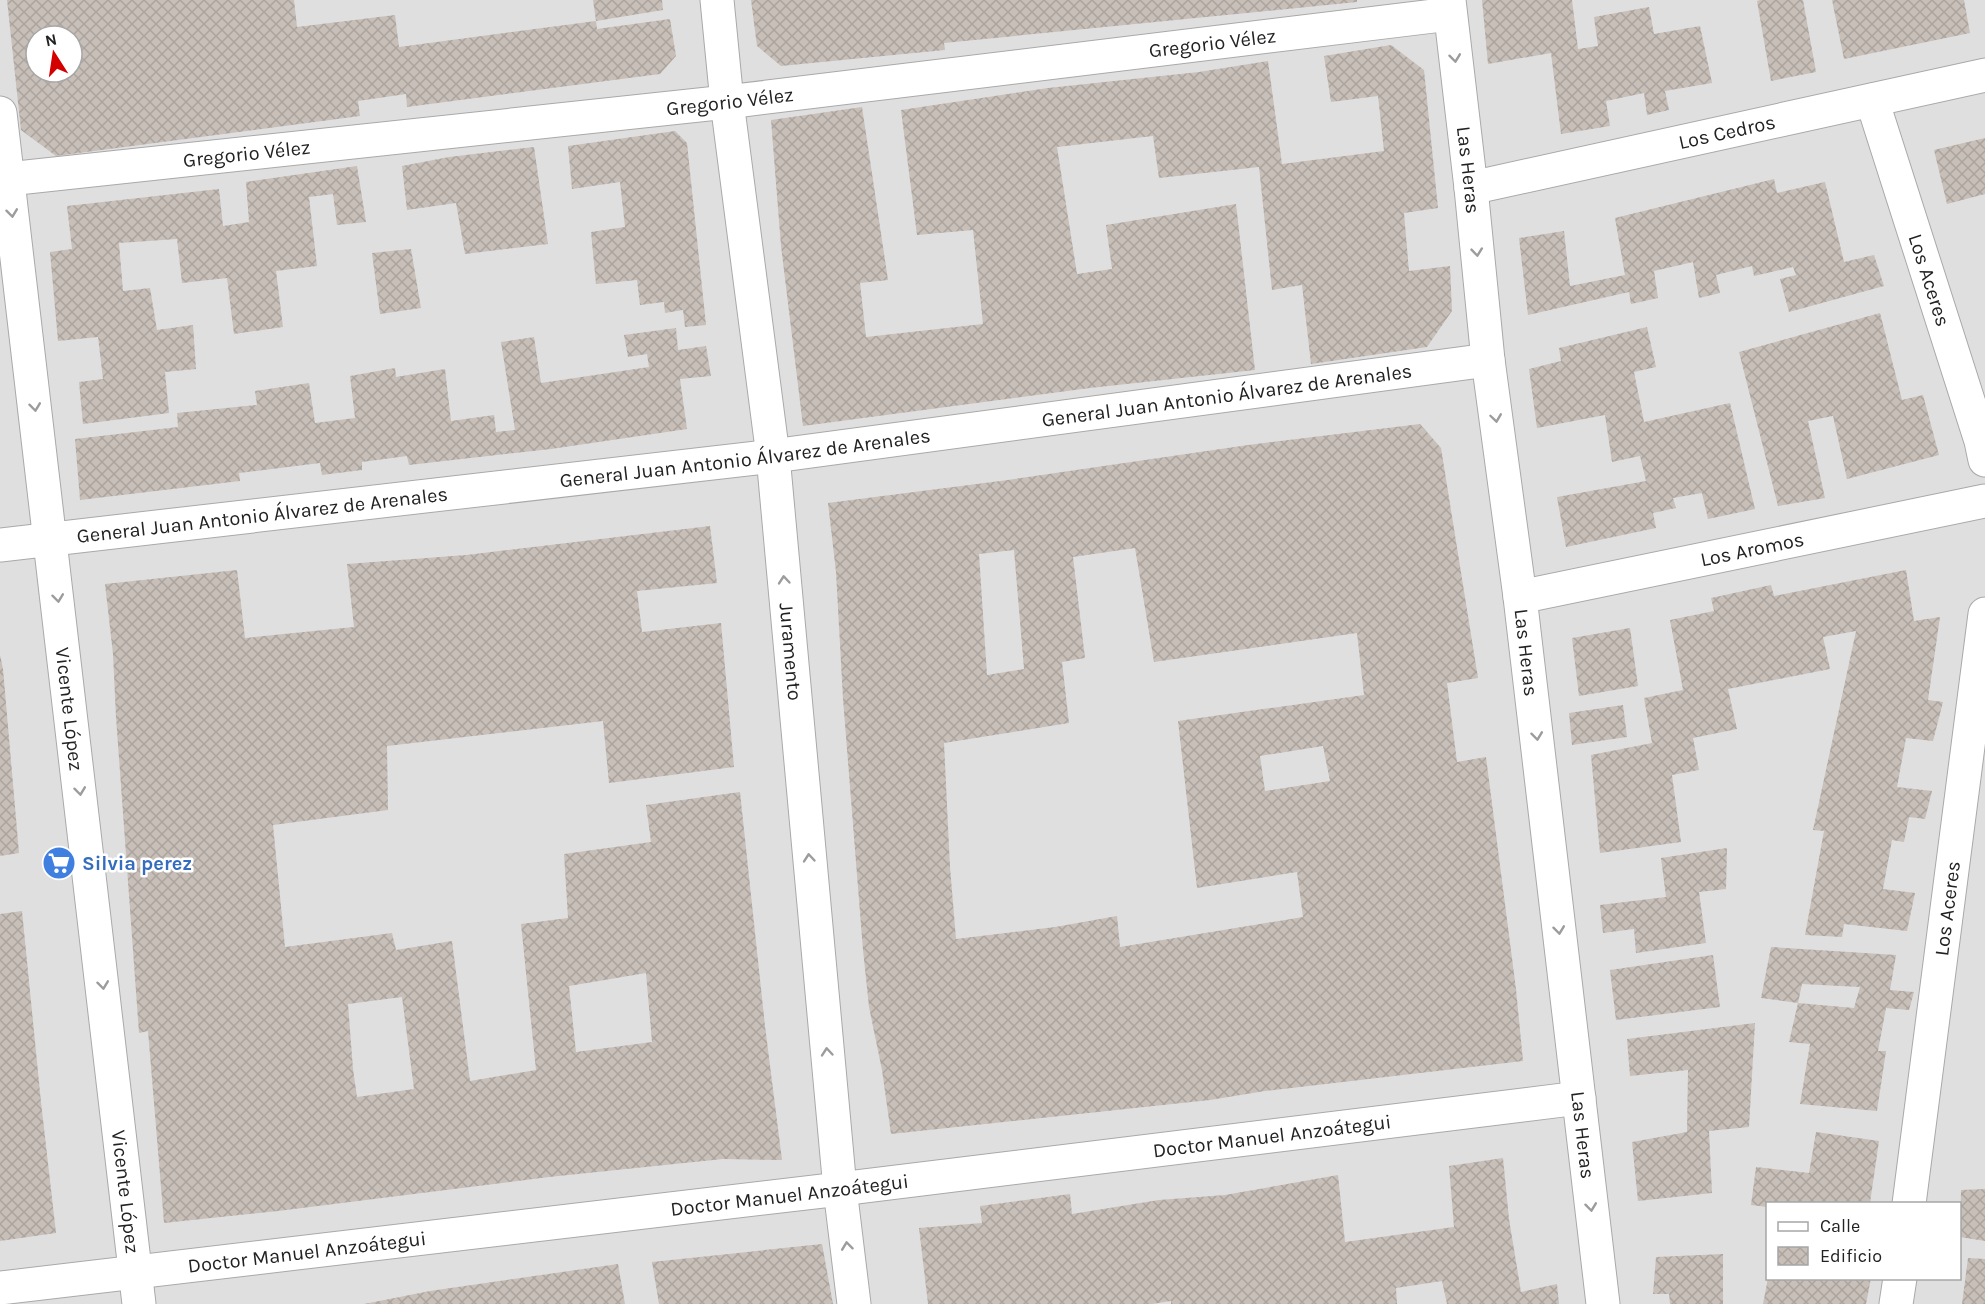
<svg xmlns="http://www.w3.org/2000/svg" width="1985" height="1304" font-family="Karla,sans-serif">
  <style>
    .residential { fill: #e0dfdf; fill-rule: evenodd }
    .building { fill: url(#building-cross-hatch); fill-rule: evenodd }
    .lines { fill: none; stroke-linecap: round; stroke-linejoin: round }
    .minor-casing { stroke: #a9a9a9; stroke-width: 35 }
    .minor { stroke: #fff; stroke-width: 33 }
    .oneway { stroke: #9c9c9c }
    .labels { text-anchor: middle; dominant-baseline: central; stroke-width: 5; stroke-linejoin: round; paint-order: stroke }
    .street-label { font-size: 20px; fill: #222; stroke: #fff }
    .shop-label { font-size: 20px; font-weight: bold; fill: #366cbe; stroke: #fff; text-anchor: start }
  </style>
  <defs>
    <pattern id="building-cross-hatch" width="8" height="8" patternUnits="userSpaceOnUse" patternTransform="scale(1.5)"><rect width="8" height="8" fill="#c7bfb8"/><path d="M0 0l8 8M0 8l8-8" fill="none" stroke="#aba49e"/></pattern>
  </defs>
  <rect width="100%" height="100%" fill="#f2efe9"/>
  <path class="residential" d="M0 0H1985V1304H0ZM36 36H72V72H36ZM1768 1204H1960V1278H1768Z"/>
  <g class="building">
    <path d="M7 0H294L297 27 395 15 399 47 596 21 597 29 670 19 676 56 660 74 407 107 406 94 358 101 360 116 56 156 21 130ZM36 36H72V72H36Z"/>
    <polygon points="593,0 662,0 663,10 596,21"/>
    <polygon points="751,0 1357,0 1357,2 944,43 945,50 781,66 757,46"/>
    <polygon points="1482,0 1572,0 1578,49 1598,46 1594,17 1649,7 1654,34 1700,26 1712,83 1665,91 1669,110 1647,115 1644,93 1606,101 1610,126 1561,134 1551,53 1488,64"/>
    <polygon points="1760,0 1803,0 1816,72 1771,81 1757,1"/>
    <polygon points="1832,0 1964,0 1970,33 1844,59"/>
    <polygon points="1391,45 1424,70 1438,208 1404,213 1409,271 1450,266 1452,311 1427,347 1311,364 1302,285 1272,290 1259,167 1159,178 1153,136 1057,147 1077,274 1112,269 1106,225 1236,204 1255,370 1090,388 803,426 781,246 771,120 862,107 888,280 860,283 866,337 983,324 973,230 917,235 901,110 1048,88 1199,72 1268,61 1282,164 1384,151 1378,96 1331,102 1324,56"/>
    <polygon points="675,131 687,143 706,325 685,327 683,310 665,313 664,302 640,305 637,280 596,284 591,232 625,227 620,182 572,189 568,146"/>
    <polygon points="1985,138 1985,194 1947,204 1934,150"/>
    <polygon points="534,147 548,244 465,254 456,203 407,210 402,166 449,157"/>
    <polygon points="357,166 366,222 337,225 333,194 309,197 317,266 276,271 283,327 234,334 227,278 182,283 177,239 119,243 123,291 150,288 157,330 193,325 196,369 165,372 169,413 83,424 79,382 103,379 98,337 58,341 50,252 72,249 67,206 219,189 223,226 249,222 246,182"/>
    <polygon points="1774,179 1777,193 1825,182 1844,262 1874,255 1884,286 1789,312 1780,279 1796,275 1793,267 1754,276 1752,266 1716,275 1720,293 1699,298 1693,262 1654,271 1658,298 1631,304 1629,292 1528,315 1519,238 1564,231 1570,286 1625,275 1615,218"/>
    <polygon points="411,249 421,308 380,314 372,253"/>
    <polygon points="1880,313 1902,400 1923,395 1939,455 1847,479 1833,416 1808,421 1825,498 1778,506 1739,352"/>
    <polygon points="1647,327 1656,367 1634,372 1644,422 1730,403 1755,509 1708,519 1702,493 1673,498 1676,508 1653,513 1656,528 1566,547 1557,497 1646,481 1640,456 1612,462 1605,415 1537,428 1529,369 1561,361 1559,348"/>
    <polygon points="676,328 678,350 706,346 711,376 680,379 687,429 551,449 409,465 407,456 362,462 362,470 322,475 320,463 264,470 239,473 240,481 80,500 75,439 178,427 177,413 257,405 255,391 309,383 315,423 355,418 350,376 395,368 396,377 445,369 451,421 494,415 496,432 515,430 501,342 534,337 541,383 649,367 647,354 628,357 624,335"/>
    <path d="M1420 424 1441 448 1478 678 1447 683 1457 762 1486 757 1516 989 1523 1061 1265 1091 1210 1100 891 1134 882 1070 869 1007 863 950 843 699 836 572 828 503 1008 480 1248 445ZM1135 548 1154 662 1357 633 1364 695 1178 721 1197 888 1297 872 1303 917 1120 947 1117 916 1055 927 956 939 950 867 944 743 1069 723 1062 662 1085 658 1073 557ZM1014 550 1024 669 987 675 979 554ZM1323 746 1330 781 1265 791 1260 756Z"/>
    <path d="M710 526 717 583 637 591 642 632 721 623 734 767 609 783 603 721 387 746 388 810 273 825 285 947 392 933 396 950 452 941 470 1081 536 1070 521 924 568 918 564 854 651 842 646 805 740 792 765 1026 782 1160 723 1159 549 1177 278 1211 164 1223 148 1031 139 1033 116 717 113 654 105 584 237 570 245 638 354 627 347 564 466 555ZM646 973 652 1042 576 1052 569 986ZM402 997 414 1089 357 1097 353 1069 348 1004Z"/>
    <polygon points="1906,570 1914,621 1940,617 1928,700 1943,702 1933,741 1906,738 1897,787 1932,791 1925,819 1909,817 1904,842 1892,840 1883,889 1915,893 1907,931 1844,924 1842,937 1805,935 1824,831 1813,830 1856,631 1823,637 1830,669 1728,689 1737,729 1693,738 1699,770 1672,775 1681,842 1600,853 1591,755 1652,743 1644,698 1683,690 1670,620 1714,611 1711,598 1771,585 1774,596"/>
    <polygon points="1630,628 1638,686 1579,696 1572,638"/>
    <polygon points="0,655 3,669 19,853 0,856"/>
    <polygon points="1623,705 1627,737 1572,745 1569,713"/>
    <polygon points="1727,848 1726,889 1699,892 1706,943 1636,953 1634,929 1603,933 1600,905 1666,897 1661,858"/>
    <polygon points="22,911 41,1102 56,1233 0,1241 0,914"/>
    <polygon points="1771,947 1896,955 1890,990 1914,992 1909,1010 1886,1008 1878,1051 1886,1051 1877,1111 1800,1104 1810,1044 1789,1042 1798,1003 1854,1008 1860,987 1802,984 1798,1003 1761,998"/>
    <polygon points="1713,955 1720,1007 1616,1020 1610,970"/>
    <polygon points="1755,1023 1749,1127 1709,1131 1712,1193 1638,1201 1632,1142 1687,1132 1688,1070 1630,1076 1627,1039"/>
    <polygon points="1816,1132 1879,1141 1870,1203 1767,1203 1767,1207 1751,1205 1756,1167 1809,1173"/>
    <polygon points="1503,1158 1509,1219 1521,1292 1557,1284 1559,1304 1447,1304 1442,1281 1396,1288 1397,1304 1171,1304 1171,1301 1152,1304 928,1304 919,1228 982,1223 980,1206 1070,1194 1072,1214 1159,1200 1225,1195 1338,1175 1345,1242 1454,1227 1449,1166"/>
    <polygon points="1985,1189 1985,1241 1960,1237 1961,1190"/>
    <polygon points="822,1244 833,1304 659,1304 652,1262"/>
    <polygon points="1723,1254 1723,1304 1670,1304 1669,1294 1653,1294 1656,1257"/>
    <polygon points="1968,1258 1985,1259 1985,1304 1962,1304"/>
    <polygon points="618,1264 625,1304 364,1304 430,1291"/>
    <polygon points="1768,1278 1871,1278 1866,1304 1763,1304"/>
  </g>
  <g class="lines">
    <g class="minor-casing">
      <g id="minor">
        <path id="s1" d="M717 0 727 102 773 456 840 1189 854 1304"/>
        <path id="s2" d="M1449 0 1471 188 1488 360 1520 597 1603 1304"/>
        <path id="s3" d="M1872 100 1981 441 1985 460"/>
        <path id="s4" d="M0 113 139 1304"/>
        <path id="s5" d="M8 179 727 102 1450 14"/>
        <path id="s6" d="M1471 188 1985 75"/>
        <path id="s7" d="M0 545 773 456 1488 360"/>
        <path id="s8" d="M1520 597 1985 501"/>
        <path id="s9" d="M1909 1204 1985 614"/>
        <path id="s10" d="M0 1288 840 1189 1579 1098"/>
        <polyline points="1896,1304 1900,1278"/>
      </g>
    </g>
    <use href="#minor" class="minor"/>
  </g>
  <defs><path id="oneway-chevron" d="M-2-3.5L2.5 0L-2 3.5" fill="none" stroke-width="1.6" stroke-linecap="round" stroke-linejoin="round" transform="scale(1.5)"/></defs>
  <g class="oneway">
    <use href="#oneway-chevron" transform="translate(1455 58) rotate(83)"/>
    <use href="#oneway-chevron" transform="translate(12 213) rotate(83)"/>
    <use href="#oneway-chevron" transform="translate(1477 252) rotate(84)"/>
    <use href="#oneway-chevron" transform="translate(35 407) rotate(83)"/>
    <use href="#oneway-chevron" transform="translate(1496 418) rotate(82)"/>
    <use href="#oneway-chevron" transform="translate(784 580) rotate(-95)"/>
    <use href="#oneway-chevron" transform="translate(58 598) rotate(83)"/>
    <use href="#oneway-chevron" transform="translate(1537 736) rotate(83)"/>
    <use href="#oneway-chevron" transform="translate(80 791) rotate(83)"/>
    <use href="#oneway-chevron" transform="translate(809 858) rotate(-95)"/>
    <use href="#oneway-chevron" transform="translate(1559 930) rotate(83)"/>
    <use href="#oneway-chevron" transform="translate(103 985) rotate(83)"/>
    <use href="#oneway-chevron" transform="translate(827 1052) rotate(-95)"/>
    <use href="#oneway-chevron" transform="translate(1591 1207) rotate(83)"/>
    <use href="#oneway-chevron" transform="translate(847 1246) rotate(-97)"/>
  </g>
  <defs>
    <g id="supermarket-disc" transform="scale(1.725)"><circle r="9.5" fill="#3f7fe0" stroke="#fff"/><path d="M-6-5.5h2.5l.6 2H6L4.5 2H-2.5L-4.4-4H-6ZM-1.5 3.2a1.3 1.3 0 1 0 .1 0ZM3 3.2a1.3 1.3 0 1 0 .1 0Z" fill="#fff"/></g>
  </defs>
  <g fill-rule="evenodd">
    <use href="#supermarket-disc" x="59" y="863"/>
  </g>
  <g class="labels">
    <g class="street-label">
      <text stroke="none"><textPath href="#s5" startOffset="1212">Gregorio Vélez</textPath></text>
      <text stroke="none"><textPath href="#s5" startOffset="726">Gregorio Vélez</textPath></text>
      <text stroke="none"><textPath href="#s6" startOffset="262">Los Cedros</textPath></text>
      <text stroke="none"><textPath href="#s5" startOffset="240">Gregorio Vélez</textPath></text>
      <text stroke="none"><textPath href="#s2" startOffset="171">Las Heras</textPath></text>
      <text stroke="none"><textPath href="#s3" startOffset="189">Los Aceres</textPath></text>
      <text stroke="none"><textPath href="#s7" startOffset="1236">General Juan Antonio Álvarez de Arenales</textPath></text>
      <text stroke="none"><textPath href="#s7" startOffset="750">General Juan Antonio Álvarez de Arenales</textPath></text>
      <text stroke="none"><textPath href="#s7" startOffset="264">General Juan Antonio Álvarez de Arenales</textPath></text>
      <text stroke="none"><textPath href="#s8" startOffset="237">Los Aromos</textPath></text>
      <text stroke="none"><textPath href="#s1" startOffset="656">Juramento</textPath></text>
      <text stroke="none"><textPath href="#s2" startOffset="657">Las Heras</textPath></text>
      <text stroke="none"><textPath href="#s4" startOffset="600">Vicente López</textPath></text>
      <text stroke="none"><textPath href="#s9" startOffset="298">Los Aceres</textPath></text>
      <text stroke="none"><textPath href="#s2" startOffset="1143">Las Heras</textPath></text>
      <text stroke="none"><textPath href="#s10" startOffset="1281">Doctor Manuel Anzoátegui</textPath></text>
      <text stroke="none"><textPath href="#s4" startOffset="1086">Vicente López</textPath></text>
      <text stroke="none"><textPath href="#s10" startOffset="795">Doctor Manuel Anzoátegui</textPath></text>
      <text stroke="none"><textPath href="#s10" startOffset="309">Doctor Manuel Anzoátegui</textPath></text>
    </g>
    <g class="shop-label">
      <text x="82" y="863">Silvia perez</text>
    </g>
  </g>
  <rect x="1766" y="1202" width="195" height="78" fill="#ffffff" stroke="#a7a7a7" stroke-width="1.5"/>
  <rect x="1778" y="1222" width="30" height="9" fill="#ffffff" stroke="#a7a7a7" stroke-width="1.5"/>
  <text x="1820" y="1232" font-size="18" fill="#222222">Calle</text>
  <rect x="1778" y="1247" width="30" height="18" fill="url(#building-cross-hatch)" stroke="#a7a7a7" stroke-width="1.5"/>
  <text x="1820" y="1262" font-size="18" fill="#222222">Edificio</text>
  <g transform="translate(54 54) rotate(348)"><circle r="28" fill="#ffffff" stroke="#a7a7a7" stroke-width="1.5"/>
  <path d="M0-4.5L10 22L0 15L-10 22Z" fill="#d40000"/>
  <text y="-9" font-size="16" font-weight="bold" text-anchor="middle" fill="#222222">N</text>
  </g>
</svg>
